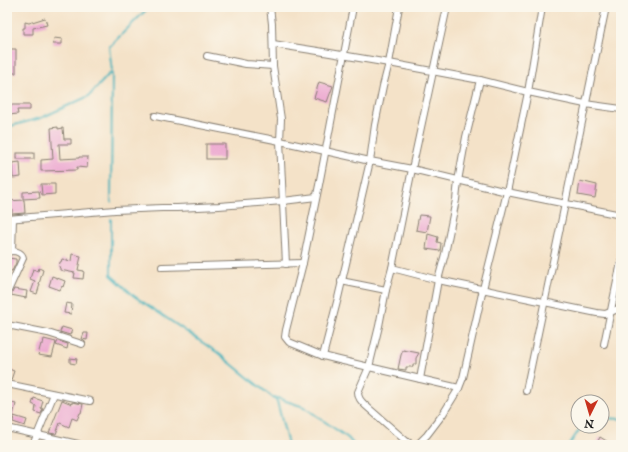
<svg xmlns="http://www.w3.org/2000/svg" width="628" height="452" font-family="'IM FELL English',serif">
  <style>
    .lines { fill: none; stroke-linecap: round; stroke-linejoin: round }
    .stream { stroke: #42b2bc; stroke-width: 2 }
    .building { fill: #eca8d0 }
    .minor-casing { stroke: #887f72; stroke-width: 8 }
    .minor { stroke: #fff; stroke-width: 6 }
  </style>
  <rect width="100%" height="100%" fill="#fbf7ec"/>
  <filter id="ink" filterUnits="userSpaceOnUse"><feTurbulence type="fractalNoise" baseFrequency=".025" numOctaves="2"/><feDisplacementMap in="SourceGraphic" scale="8" xChannelSelector="R" yChannelSelector="G"/><feConvolveMatrix kernelMatrix="1 2 1 2 8 2 1 2 1" color-interpolation-filters="sRGB"/></filter>
  <filter id="wash" filterUnits="userSpaceOnUse"><feTurbulence type="fractalNoise" baseFrequency=".012" numOctaves="4" result="noise"/><feDisplacementMap in="SourceGraphic" scale="16" xChannelSelector="R" yChannelSelector="G"/><feGaussianBlur stdDeviation="0.9" result="paint"/><feColorMatrix in="noise" values="0 0 0 0 0 0 0 0 0 0 0 0 0 0 0 0 0 1.4 0 .05"/><feComposite in="paint" operator="in"/></filter>
  <g filter="url(#wash)">
    <rect width="100%" height="100%" fill="#f4e2c8"/>
    <g class="lines">
      <g class="stream">
        <polyline points="7,127 41,118 89,96 111,72"/>
        <polyline points="111,202 112,71 109,47 149,7"/>
        <polyline points="111,219 111,275 134,296 218,353 277,401 288,445"/>
        <polyline points="274,397 304,407 348,438 354,445"/>
        <polyline points="602,418 621,419"/>
        <polyline points="569,445 582,426"/>
      </g>
    </g>
    <g id="blocks">
      <g class="building">
        <polygon points="45,18 47,25 33,28 33,34 23,34 23,28 25,28 25,22 29,23"/>
        <polygon points="54,38 62,39 62,44 53,44"/>
        <polygon points="10,49 16,49 16,73 7,73 7,52 10,52"/>
        <polygon points="319,82 333,86 327,102 314,98"/>
        <polygon points="8,105 30,105 30,110 17,110 18,114 8,115"/>
        <polygon points="58,127 58,129 63,128 64,139 71,139 71,144 59,144 60,159 79,158 79,157 88,157 87,168 77,167 77,170 41,171 41,160 53,159 51,128"/>
        <rect x="206" y="144" width="19" height="15"/>
        <rect x="17" y="153" width="17" height="6"/>
        <polygon points="20,162 21,177 13,178 12,163"/>
        <polygon points="580,181 597,185 595,198 578,195"/>
        <polygon points="41,184 55,184 55,194 42,195"/>
        <polygon points="39,191 40,198 23,199 23,192"/>
        <polygon points="24,200 25,213 12,214 12,208 7,208 7,201"/>
        <polygon points="419,215 430,216 427,232 416,230"/>
        <polygon points="428,234 438,237 437,242 441,243 440,251 426,249"/>
        <polygon points="72,254 81,256 78,270 84,271 83,279 74,278 75,273 60,270 60,268 59,267 60,262 61,262 62,259 71,261"/>
        <polygon points="8,258 16,259 16,263 12,271 7,270"/>
        <polygon points="39,268 43,270 39,284 40,284 37,294 31,292 35,281 30,279 33,269 38,271"/>
        <polygon points="52,276 65,281 63,287 62,286 60,290 49,286"/>
        <polygon points="14,289 27,291 26,298 11,295"/>
        <polygon points="66,303 72,304 71,314 64,313"/>
        <polygon points="62,327 72,330 70,335 60,332"/>
        <polygon points="84,333 88,333 87,340 82,339"/>
        <polygon points="44,339 56,342 52,357 38,355 41,344 43,344"/>
        <polygon points="58,341 68,344 67,349 56,345"/>
        <polygon points="403,350 419,353 416,358 416,364 413,364 413,367 406,367 406,370 398,369 401,355"/>
        <polygon points="70,358 77,359 76,364 70,363"/>
        <polygon points="9,369 14,371 11,380 7,380"/>
        <polygon points="34,398 43,401 41,408 43,409 41,414 35,412 36,406 32,404"/>
        <polygon points="62,400 72,404 72,402 83,404 81,413 80,413 77,420 72,418 69,427 60,423 56,434 49,433"/>
        <polygon points="12,403 16,404 12,419 7,418 7,410 9,411"/>
        <polygon points="14,416 27,420 25,426 13,422"/>
        <polygon points="600,437 613,445 596,445"/>
      </g>
    </g>
  </g>
  <g filter="url(#ink)">
    <use href="#blocks" fill-opacity="0" stroke="#887f72" stroke-width="1"/>
    <g class="lines">
      <g class="minor-casing">
        <g id="minor">
          <polyline points="270,7 272,24 273,66 281,119 280,141 286,264"/>
          <polyline points="353,7 319,185 303,263 286,330 285,337 289,342 323,356 339,360 459,388 463,378 483,289 507,192 528,92 542,7"/>
          <polyline points="273,44 318,51 389,63 480,80 528,92 585,104 621,109"/>
          <polyline points="207,56 246,64 273,66"/>
          <polyline points="155,116 280,141 370,161 412,169 507,192 621,215"/>
          <polyline points="7,219 115,210 162,208 177,208 219,206 283,201 316,197"/>
          <polyline points="7,252 12,251 13,219"/>
          <polyline points="162,267 303,263"/>
          <polyline points="392,268 438,280 597,313 605,314 621,308"/>
          <polyline points="341,281 386,290"/>
          <path d="M7 293 23 258C22 253 17 251 12 251"/>
          <polyline points="7,325 48,333 82,344"/>
          <polyline points="604,344 621,262"/>
          <polyline points="323,356 338,298 370,161 375,125 383,86 389,63 399,7"/>
          <polyline points="420,379 438,280 445,254 456,200 458,181 466,137 480,80"/>
          <polyline points="7,384 90,401"/>
          <polyline points="526,391 606,7"/>
          <polyline points="7,428 78,444"/>
          <polyline points="33,445 54,394"/>
          <path d="M413 445 406 441 365 405C361 401 358 398 358 392L369 367 379 326 386 290 392 268 412 169 447 7"/>
          <polyline points="417,445 427,435 443,414 459,388"/>
        </g>
      </g>
      <use href="#minor" class="minor"/>
    </g>
  </g>
  <rect width="628" height="452" fill="none" stroke="#fbf7ec" stroke-width="24"/>
  <g transform="translate(590 414) rotate(185)"><circle r="19" fill="#fbf7ec" stroke="#a29f99"/>
  <path d="M0-3L7 15L0 10L-7 15Z" fill="#c8321e"/>
  <text y="-6" font-size="11" font-weight="bold" text-anchor="middle" fill="#1c1c1c">N</text>
  </g>
</svg>
